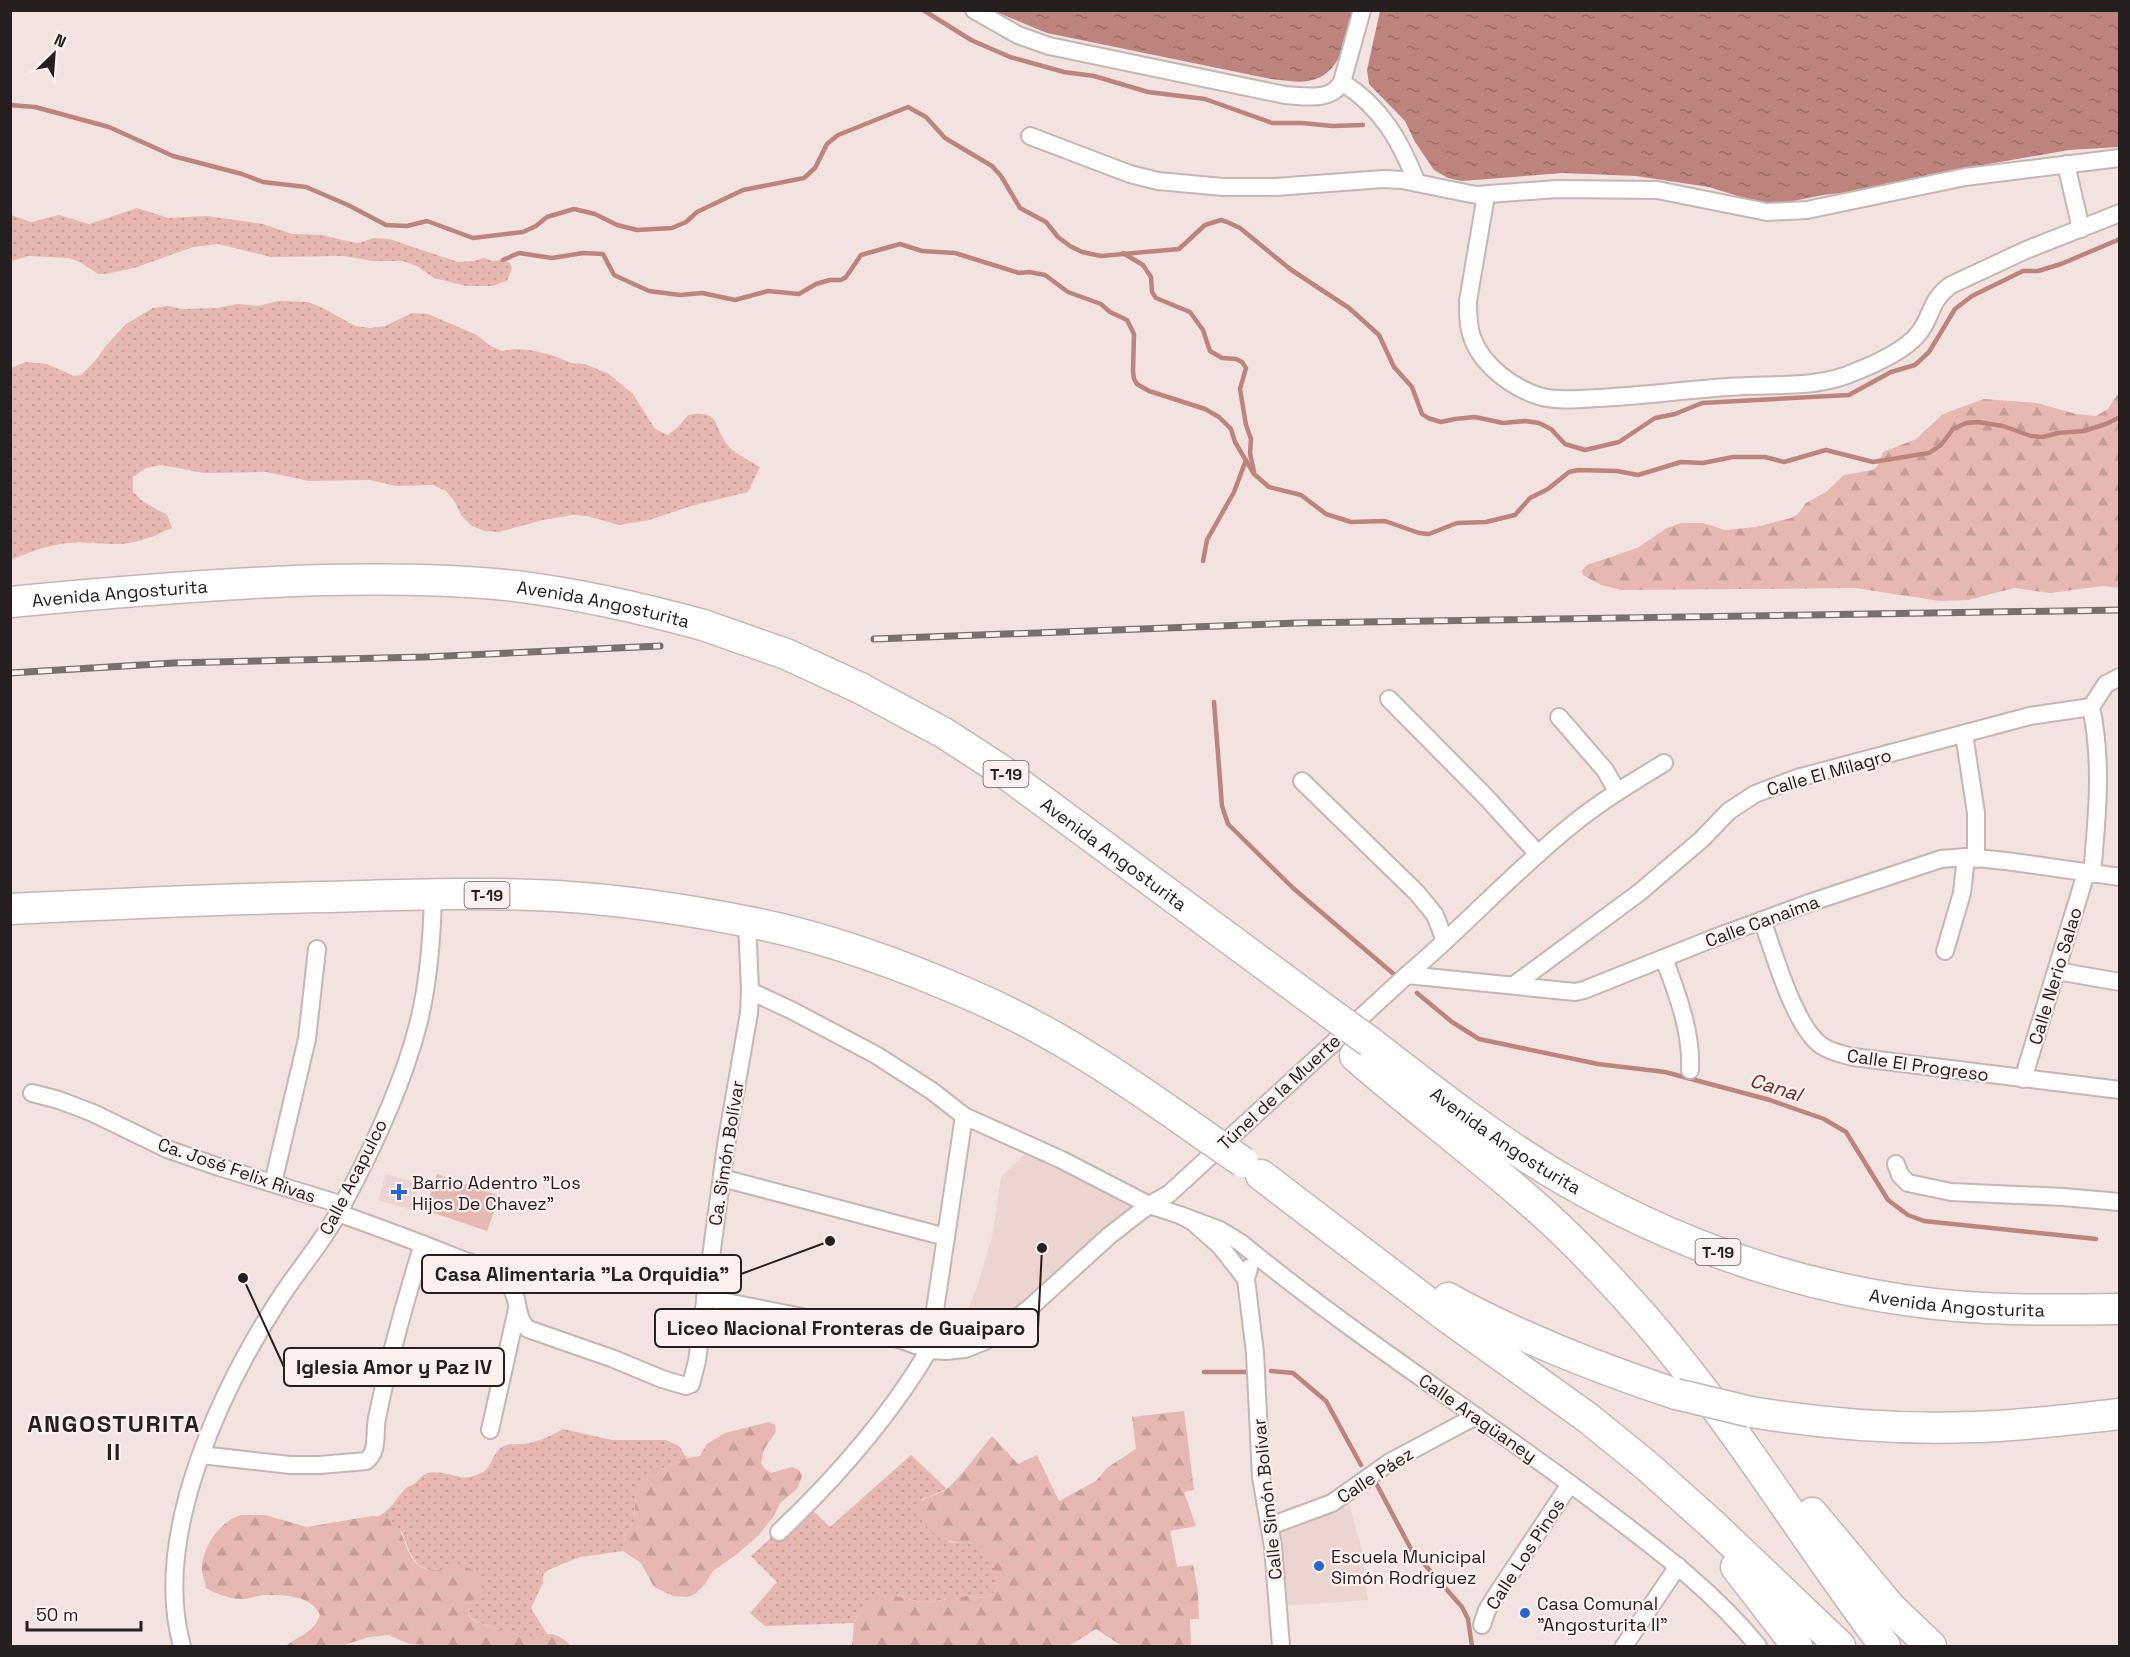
<svg xmlns="http://www.w3.org/2000/svg" width="2130" height="1657" font-family="'Space Grotesk',sans-serif">
  <style>
    .built { fill: #ecd4d0 }
    .grass { fill: url(#grass-dots) }
    .forest { fill: url(#forest-firs) }
    .pitch { fill: #e7b8b2 }
    .water { fill: url(#water-ripples) }
    .lines { fill: none; stroke-linecap: round; stroke-linejoin: round }
    .stream { stroke: #bc847d; stroke-width: 4.5 }
    .minor-casing { stroke: #c5b6b4; stroke-width: 20 }
    .motorway-casing { stroke: #c5b6b4; stroke-width: 33 }
    .minor { stroke: #fff; stroke-width: 16 }
    .motorway { stroke: #fff; stroke-width: 30 }
    .rail-casing { stroke: #79706e; stroke-width: 7 }
    .rail { stroke: #fdf0ef; stroke-width: 4.5; stroke-dasharray: 14; stroke-linecap: butt }
    .motorway-bridge-casing { stroke: #c5b6b4; stroke-width: 33; stroke-linecap: butt }
    .motorway-bridge { stroke: #fff; stroke-width: 30 }
    .poi-dot { fill: #2367d3; stroke: #fdf0ef; stroke-width: 2 }
    .labels { text-anchor: middle; dominant-baseline: central; stroke-width: 4.5; stroke-linejoin: round; paint-order: stroke }
    .shield { fill: #fdf0ef; stroke: #665e5d; stroke-width: 1.5 }
    .shield-label { font-size: 16px; font-weight: bold; fill: #25201f }
    .street-label { font-size: 18px; fill: #25201f; stroke: #fdf0ef }
    .poi-label { font-size: 18px; fill: #25201f; stroke: #fdf0ef; text-anchor: start }
    .water-label { font-size: 20px; font-style: italic; fill: #6e2824; stroke: #fdf0ef }
    .district-label { font-size: 24px; font-weight: bold; letter-spacing: 1.5px; fill: #25201f; stroke: #fdf0ef }
    .leader { fill: none; stroke: #25201f; stroke-width: 2 }
    .callout-dot { fill: #25201f; stroke: #fdf0ef; stroke-width: 2 }
    .callout { fill: #fdf0ef; stroke: #25201f; stroke-width: 2 }
    .callout-label { font-size: 20px; text-anchor: middle; font-weight: bold; fill: #25201f }
  </style>
  <defs>
    <pattern id="grass-dots" width="8" height="8" patternUnits="userSpaceOnUse" patternTransform="scale(1.5)"><rect width="8" height="8" fill="#e7b8b2"/><path d="M2 2h.1M6 6h.1" fill="none" stroke="#c69e99" stroke-width="1.8" stroke-linecap="round"/></pattern>
    <pattern id="forest-firs" width="22" height="20" patternUnits="userSpaceOnUse" patternTransform="scale(1.5)"><rect width="22" height="20" fill="#e7b8b2"/><path d="M5 1l3.5 6h-7zM16 11l3.5 6h-7z" fill="#c69e99"/></pattern>
    <pattern id="water-ripples" width="26" height="14" patternUnits="userSpaceOnUse" patternTransform="scale(1.5)"><rect width="26" height="14" fill="#bc847d"/><path d="M2 4q2-2 4 0t4 0M15 11q2-2 4 0t4 0" fill="none" stroke="#996c66"/></pattern>
  </defs>
  <rect width="100%" height="100%" fill="#f2e2e0"/>
  <g class="built">
    <polygon points="1033,1146 1149,1205 1033,1305 950,1351 976,1290 985,1261 993,1232 1001,1177"/>
    <polygon points="386,1174 420,1184 412,1210 378,1200"/>
    <polygon points="1346,1493 1361,1547 1368,1600 1278,1606 1270,1526"/>
  </g>
  <g class="grass">
    <polygon points="137,208 168,218 207,216 263,224 292,234 322,235 351,242 358,243 374,238 389,239 458,262 474,261 484,258 493,261 503,260 510,263 512,269 507,281 493,286 466,286 434,278 417,266 403,261 373,261 343,256 271,257 218,244 193,247 134,268 105,274 98,274 80,262 69,258 29,256 11,261 11,215 31,222 59,215 89,224"/>
    <path d="M278 301 308 302 323 308 355 326 370 328 385 326 412 313 428 314 477 335 489 345 502 351 515 349 530 350 555 356 571 363 585 364 609 374 633 394 655 429 668 435 679 426 688 415C721 409 713 427 728 446 737 455 749 460 760 467L748 492 691 506 649 520 619 525 587 516 573 515 543 520 499 532 485 531 472 526 461 515 455 502 446 491 433 485 396 486 369 480 309 481 266 472 204 473 162 465 146 468 133 477V492L144 502 167 515 172 528C155 536 133 545 114 544 98 544 84 541 68 543 47 545 30 552 11 560V368L25 362 47 364 74 376 81 375 96 360 105 347 126 324 153 308 168 306 182 309 217 308 237 304 258 306Z"/>
    <path d="M563 1429 612 1440H666L679 1446 687 1458 661 1469 636 1493 634 1521 626 1531 623 1551 580 1557 548 1570 543 1575V1583L531 1608 547 1634C543 1635 537 1638 533 1637 523 1637 475 1624 471 1617 465 1607 473 1600 479 1592L468 1568 431 1571 418 1565 410 1553 402 1532 379 1516C393 1508 394 1501 404 1490 407 1486 412 1486 415 1483 419 1480 421 1476 426 1474 438 1468 460 1480 470 1477 496 1471 487 1459 502 1447 507 1443 514 1445 519 1444 535 1444 549 1437 563 1429Z"/>
    <path d="M911 1455 947 1489 921 1500 949 1542C958 1543 970 1542 979 1545 994 1550 995 1576 998 1589L987 1598 966 1596 925 1603 891 1595 857 1616 854 1623 765 1626 750 1613 777 1582 751 1556 807 1505 830 1527Z"/>
  </g>
  <g class="forest">
    <polygon points="2119,392 2119,588 2103,586 2050,593 2014,588 1968,600 1940,601 1855,588 1621,590 1601,585 1583,575 1582,570 1587,565 1637,548 1667,528 1681,523 1703,523 1725,530 1756,527 1791,518 1798,514 1806,503 1826,492 1844,475 1873,470 1878,465 1883,452 1916,439 1943,414 1984,399 2037,403 2076,414 2096,416 2108,409"/>
    <path d="M1184 1411 1194 1490 1184 1492 1196 1526 1170 1531 1177 1567 1193 1565 1198 1592 1199 1619H1190L1191 1646H1122L1096 1629 1069 1646H852L854 1623 864 1604 884 1596 891 1595 925 1603 966 1596 987 1598 998 1589C993 1566 993 1546 967 1543 957 1542 948 1542 939 1537 930 1533 923 1521 916 1513 919 1494 936 1498 948 1488 964 1473 978 1453 992 1436L1018 1464 1037 1455 1059 1501 1096 1481 1107 1468 1136 1449 1132 1417Z"/>
    <polygon points="769,1422 775,1425 776,1432 764,1449 761,1463 765,1469 771,1473 792,1467 799,1470 802,1476 797,1489 780,1503 774,1516 758,1536 736,1555 713,1571 705,1584 695,1594 688,1597 673,1596 654,1587 641,1563 623,1551 626,1531 634,1521 636,1493 640,1488 661,1469 687,1458 700,1456 707,1444 725,1433"/>
    <path d="M241 1515H265L307 1527 372 1516C408 1516 399 1546 417 1564 432 1578 451 1563 468 1568 472 1569 477 1573 480 1575 487 1596 461 1602 471 1618 475 1624 525 1637 534 1637 538 1637 543 1634 547 1634 556 1633 566 1640 571 1646H433L429 1645 409 1644 389 1635 369 1637 341 1646H286C298 1636 315 1632 320 1615 312 1595 284 1595 266 1595 258 1595 250 1599 242 1599 231 1599 215 1594 206 1588 205 1582 203 1576 202 1570 201 1548 221 1520 241 1515Z"/>
  </g>
  <polygon class="pitch" points="437,1174 500,1196 487,1231 425,1210"/>
  <g class="water">
    <path d="M994 11H1353C1345 38 1343 75 1308 81 1297 83 1282 80 1271 79L1047 33Z"/>
    <polygon points="1380,11 2119,11 2119,147 2069,150 1966,168 1885,188 1823,195 1778,204 1757,202 1709,187 1636,176 1563,173 1462,181 1448,178 1434,170 1415,142 1405,121 1369,84 1367,70"/>
  </g>
  <g class="lines">
    <g class="stream">
      <polyline points="923,10 971,40 1010,57 1064,72 1094,76 1148,92 1205,99 1272,123 1302,123 1332,126 1363,125"/>
      <polyline points="10,105 35,107 109,127 173,156 242,174 263,182 306,187 348,205 386,225 407,226 427,221 473,238 523,232 536,226 547,217 574,209 595,214 617,225 637,230 672,228 686,222 697,212 743,190 804,178 815,168 827,144 838,135 908,107 926,117 945,138 992,166 1001,176 1020,208 1046,222 1058,237 1070,246 1082,252 1101,256 1179,249 1205,225 1221,220 1227,222 1240,228 1290,269 1349,308 1379,335 1394,367 1412,387 1422,414 1428,418 1441,422 1455,419 1475,417 1503,423 1525,421 1539,423 1551,429 1565,444 1585,450 1619,442 1655,418 1675,414 1702,403 1849,395 1891,372 1915,365 1929,352 1955,309 1972,296 2023,271 2038,271 2061,264 2120,239"/>
      <polyline points="1123,253 1143,265 1151,277 1152,292 1156,298 1190,312 1203,330 1210,351 1222,358 1236,359 1242,362 1246,368 1240,389 1246,425 1251,439 1250,453 1254,472"/>
      <polyline points="503,260 519,253 552,258 583,253 603,254 614,275 649,291 680,295 702,293 735,300 768,291 799,294 816,284 830,280 841,280 846,277 861,255 900,244 922,251 955,253 1019,273 1029,272 1045,275 1068,292 1101,304 1110,312 1127,320 1134,334 1133,371 1134,379 1137,384 1149,391 1205,409 1219,417 1231,429 1235,442 1254,474 1269,487 1301,495 1326,514 1351,522 1385,521 1419,533 1429,534 1457,523 1486,522 1515,515 1530,498 1548,489 1569,472 1578,470 1617,471 1638,475 1681,462 1703,463 1733,457 1765,457 1784,462 1826,450 1873,462 1929,453 1941,445 1953,429 1966,423 1978,422 2003,426 2031,436 2043,437 2058,433 2084,431 2106,424 2120,417"/>
      <polyline points="1203,561 1207,540 1234,492 1246,460"/>
      <polyline points="1214,702 1222,806 1228,824 1293,888 1396,976"/>
      <polyline points="1417,993 1452,1022 1479,1039 1598,1064 1665,1072 1770,1100 1824,1119 1846,1132 1888,1200 1908,1215 1924,1221 2096,1239"/>
      <polyline points="1271,1371 1293,1373 1326,1401 1361,1465"/>
      <polyline points="1204,1372 1247,1372"/>
      <polyline points="1377,1485 1411,1549 1462,1607 1468,1619 1472,1646"/>
    </g>
    <g class="minor-casing">
      <g id="minor">
        <path d="M974 10 1018 35 1049 46 1285 95C1304 96 1331 102 1342 82L1362 10"/>
        <path d="M1342 82C1382 108 1400 140 1417 183"/>
        <polyline points="1030,136 1130,174 1158,181 1223,187 1275,187 1384,179 1402,180 1476,195 1557,189 1657,190 1767,212 1807,210 1965,177 2120,158"/>
        <polyline points="2066,164 2081,229"/>
        <path d="M1486 195 1468 301C1468 313 1468 326 1472 337 1482 366 1514 389 1542 397 1559 401 1579 399 1597 398 1641 396 1684 390 1728 387 1772 383 1816 390 1857 371 1876 364 1907 349 1919 333 1933 315 1929 301 1951 285L2026 250 2120 213"/>
        <polyline points="1389,699 1485,796 1538,854"/>
        <path d="M2091 707C2103 762 2097 818 2092 874"/>
        <polyline points="2091,707 2106,684 2120,677"/>
        <polyline points="1559,717 1605,770 1617,791"/>
        <polyline points="1964,734 1976,813 1976,859"/>
        <polyline points="1302,781 1417,893 1435,915 1445,941"/>
        <path d="M1762 920C1774 952 1794 1027 1822 1046 1831 1052 1842 1054 1853 1057L2120 1090"/>
        <polyline points="1945,951 1962,893 1966,857"/>
        <path d="M1664 958C1677 994 1692 1031 1690 1070"/>
        <polyline points="2057,971 2120,982"/>
        <polyline points="1407,975 1575,992 1584,990 1714,938 1809,903 1941,859 1966,857 2006,861 2120,877"/>
        <polyline points="1514,985 1640,892 1702,839 1729,811 1755,794 1797,778 2030,716 2091,707"/>
        <polyline points="750,991 791,1010 876,1055 932,1091 964,1116 1062,1160 1149,1205 1180,1215 1193,1222 1220,1246 1246,1279"/>
        <polyline points="2023,1079 2086,873"/>
        <polyline points="32,1093 59,1100 93,1113 167,1149 219,1167 343,1205"/>
        <polyline points="1896,1164 1900,1175 1908,1183 1951,1192 2063,1197 2120,1202"/>
        <polyline points="722,1178 946,1237"/>
        <polyline points="273,1183 307,1039 317,949"/>
        <path d="M338 1213C377 1227 416 1241 455 1257 473 1264 494 1271 508 1284 521 1296 514 1318 528 1329L614 1359 662 1379 686 1386 691 1384 697 1361 726 1145 749 1013 750 991 747 921"/>
        <path d="M1180 1215 1220 1230 1241 1243C1353 1335 1476 1413 1592 1500 1651 1545 1711 1588 1758 1646"/>
        <polyline points="1249,1268 1246,1279 1255,1353 1261,1477 1273,1547 1281,1646"/>
        <path d="M705 1298 823 1321 902 1340 929 1350 945 1351 965 1349 985 1341 1007 1326 1033 1305 1110 1235 1149 1205 1169 1194 1407 975C1464 927 1514 871 1573 824 1601 801 1633 782 1664 763"/>
        <polyline points="490,1430 517,1309"/>
        <path d="M201 1455 290 1465H320L366 1461C379 1452 374 1433 377 1418 389 1359 405 1301 423 1244"/>
        <polyline points="1270,1526 1332,1503 1390,1462 1476,1416"/>
        <path d="M779 1532C837 1477 888 1419 929 1350L964 1116"/>
        <polyline points="1482,1625 1487,1610 1497,1594 1570,1484"/>
        <path d="M182 1646C151 1536 221 1389 280 1298 301 1266 326 1238 343 1204 373 1148 402 1087 418 1025 429 982 432 939 433 895"/>
        <polyline points="1624,1646 1678,1566"/>
      </g>
    </g>
    <g class="motorway-casing">
      <g id="motorway">
        <path id="s1" d="M10 602C115 592 220 583 324 580 388 579 452 579 515 586 579 594 641 608 703 625"/>
        <path id="s2" d="M860 688 944 733 1001 770 1338 1019"/>
        <path d="M10 909C115 904 220 899 325 897 402 895 480 892 557 896 620 900 683 909 744 921 825 936 908 967 982 1000 1063 1036 1136 1087 1208 1138"/>
        <path id="s3" d="M1370 1042C1433 1091 1497 1141 1566 1181 1672 1242 1790 1284 1911 1301 1980 1311 2050 1310 2120 1309"/>
        <path d="M1355 1056C1411 1105 1470 1149 1526 1198 1567 1233 1605 1273 1641 1314 1732 1418 1802 1536 1885 1646"/>
        <polyline points="1261,1175 1443,1314 1588,1418 1647,1466 1713,1525 1840,1646"/>
        <path d="M1448 1298C1520 1338 1598 1368 1676 1394"/>
        <path d="M1751 1412C1825 1424 1899 1430 1974 1427 2022 1426 2071 1419 2120 1414"/>
        <polyline points="1812,1513 1892,1609 1931,1646"/>
        <polyline points="1736,1567 1797,1646"/>
      </g>
    </g>
    <use href="#minor" class="minor"/>
    <use href="#motorway" class="motorway"/>
    <g class="rail-casing">
      <g id="rail">
        <polyline points="874,639 1298,623 2120,610"/>
        <polyline points="10,673 174,663 424,657 660,646"/>
      </g>
    </g>
    <use href="#rail" class="rail"/>
    <g class="motorway-bridge-casing">
      <g id="motorway-bridge">
        <polyline points="703,625 786,654 860,688"/>
        <polyline points="1338,1019 1370,1042"/>
        <polyline points="1208,1138 1243,1162"/>
        <polyline points="1676,1394 1751,1412"/>
      </g>
    </g>
    <use href="#motorway-bridge" class="motorway-bridge"/>
  </g>
  <g class="poi-dot">
    <path d="M396 1183h6v6h6v6h-6v6h-6v-6h-6v-6h6z"/>
    <circle cx="1319" cy="1566" r="6"/>
    <circle cx="1525" cy="1613" r="6"/>
  </g>
  <g class="labels">
    <g class="shield">
      <rect x="983.5" y="761" width="45" height="26" rx="4.5"/>
      <rect x="464.5" y="882" width="45" height="26" rx="4.5"/>
      <rect x="1695.5" y="1239" width="45" height="26" rx="4.5"/>
    </g>
    <g class="shield-label">
      <text x="1006" y="774">T-19</text>
      <text x="487" y="895">T-19</text>
      <text x="1718" y="1252">T-19</text>
    </g>
    <g class="street-label">
      <text stroke="none"><textPath href="#s1" startOffset="110">Avenida Angosturita</textPath></text>
      <text stroke="none"><textPath href="#s1" startOffset="596">Avenida Angosturita</textPath></text>
      <text transform="translate(1829 772) rotate(-16)">Calle El Milagro</text>
      <text stroke="none"><textPath href="#s2" startOffset="304">Avenida Angosturita</textPath></text>
      <text transform="translate(1762 921) rotate(-20)">Calle Canaima</text>
      <text transform="translate(2055 976) rotate(-73)">Calle Nerio Salao</text>
      <text transform="translate(1918 1065) rotate(8)">Calle El Progreso</text>
      <text transform="translate(1279 1092) rotate(-43)">Túnel de la Muerte</text>
      <text stroke="none"><textPath href="#s3" startOffset="168">Avenida Angosturita</textPath></text>
      <text transform="translate(726 1153) rotate(-81)">Ca. Simón Bolívar</text>
      <text transform="translate(237 1170) rotate(19)">Ca. José Felix Rivas</text>
      <text transform="translate(353 1177) rotate(-63)">Calle Acapulco</text>
      <text stroke="none"><textPath href="#s3" startOffset="654">Avenida Angosturita</textPath></text>
      <text transform="translate(1478 1418) rotate(35)">Calle Aragüaney</text>
      <text transform="translate(1375 1475) rotate(-33)">Calle Páez</text>
      <text transform="translate(1267 1499) rotate(-96)">Calle Simón Bolívar</text>
      <text transform="translate(1525 1554) rotate(-57)">Calle Los Pinos</text>
    </g>
    <g class="poi-label">
      <text x="412" y="1182">Barrio Adentro "Los<tspan x="412" dy="21">Hijos De Chavez"</tspan></text>
      <text x="1331" y="1556">Escuela Municipal<tspan x="1331" dy="21">Simón Rodríguez</tspan></text>
      <text x="1537" y="1603">Casa Comunal<tspan x="1537" dy="21">"Angosturita II"</tspan></text>
    </g>
    <g class="water-label">
      <text transform="translate(1776 1087) rotate(17)">Canal</text>
    </g>
    <g class="district-label">
      <text x="114" y="1423">ANGOSTURITA<tspan x="114" dy="28">II</tspan></text>
    </g>
  </g>
  <path class="leader" d="M830 1241L741 1274M1042 1248L1038 1328M243 1278L284 1367"/>
  <g class="callout-dot">
    <circle cx="830" cy="1241" r="6"/>
    <circle cx="1042" cy="1248" r="6"/>
    <circle cx="243" cy="1278" r="6"/>
  </g>
  <g class="callout">
    <rect x="422" y="1255" width="319" height="38" rx="6"/>
    <rect x="655" y="1309" width="383" height="38" rx="6"/>
    <rect x="284" y="1348" width="220" height="38" rx="6"/>
  </g>
  <g class="callout-label">
    <text x="582" y="1281">Casa Alimentaria "La Orquidia"</text>
    <text x="846" y="1335">Liceo Nacional Fronteras de Guaiparo</text>
    <text x="394" y="1374">Iglesia Amor y Paz IV</text>
  </g>
  <rect width="2130" height="1657" fill="none" stroke="#25201f" stroke-width="24"/>
  <g transform="translate(54 54) rotate(25)" stroke="#fdf0ef" stroke-width="4.5" paint-order="stroke">
  <path d="M0-4.5L10 22L0 15L-10 22Z" fill="#25201f"/>
  <text y="-9" font-size="16" font-weight="bold" text-anchor="middle" fill="#25201f">N</text>
  </g>
  <path d="M27 1621v9h114v-9" fill="none" stroke="#25201f" stroke-width="3"/>
  <text x="36" y="1621" font-size="18" fill="#25201f" stroke="#fdf0ef" stroke-width="4.5" paint-order="stroke">50 m</text>
</svg>
